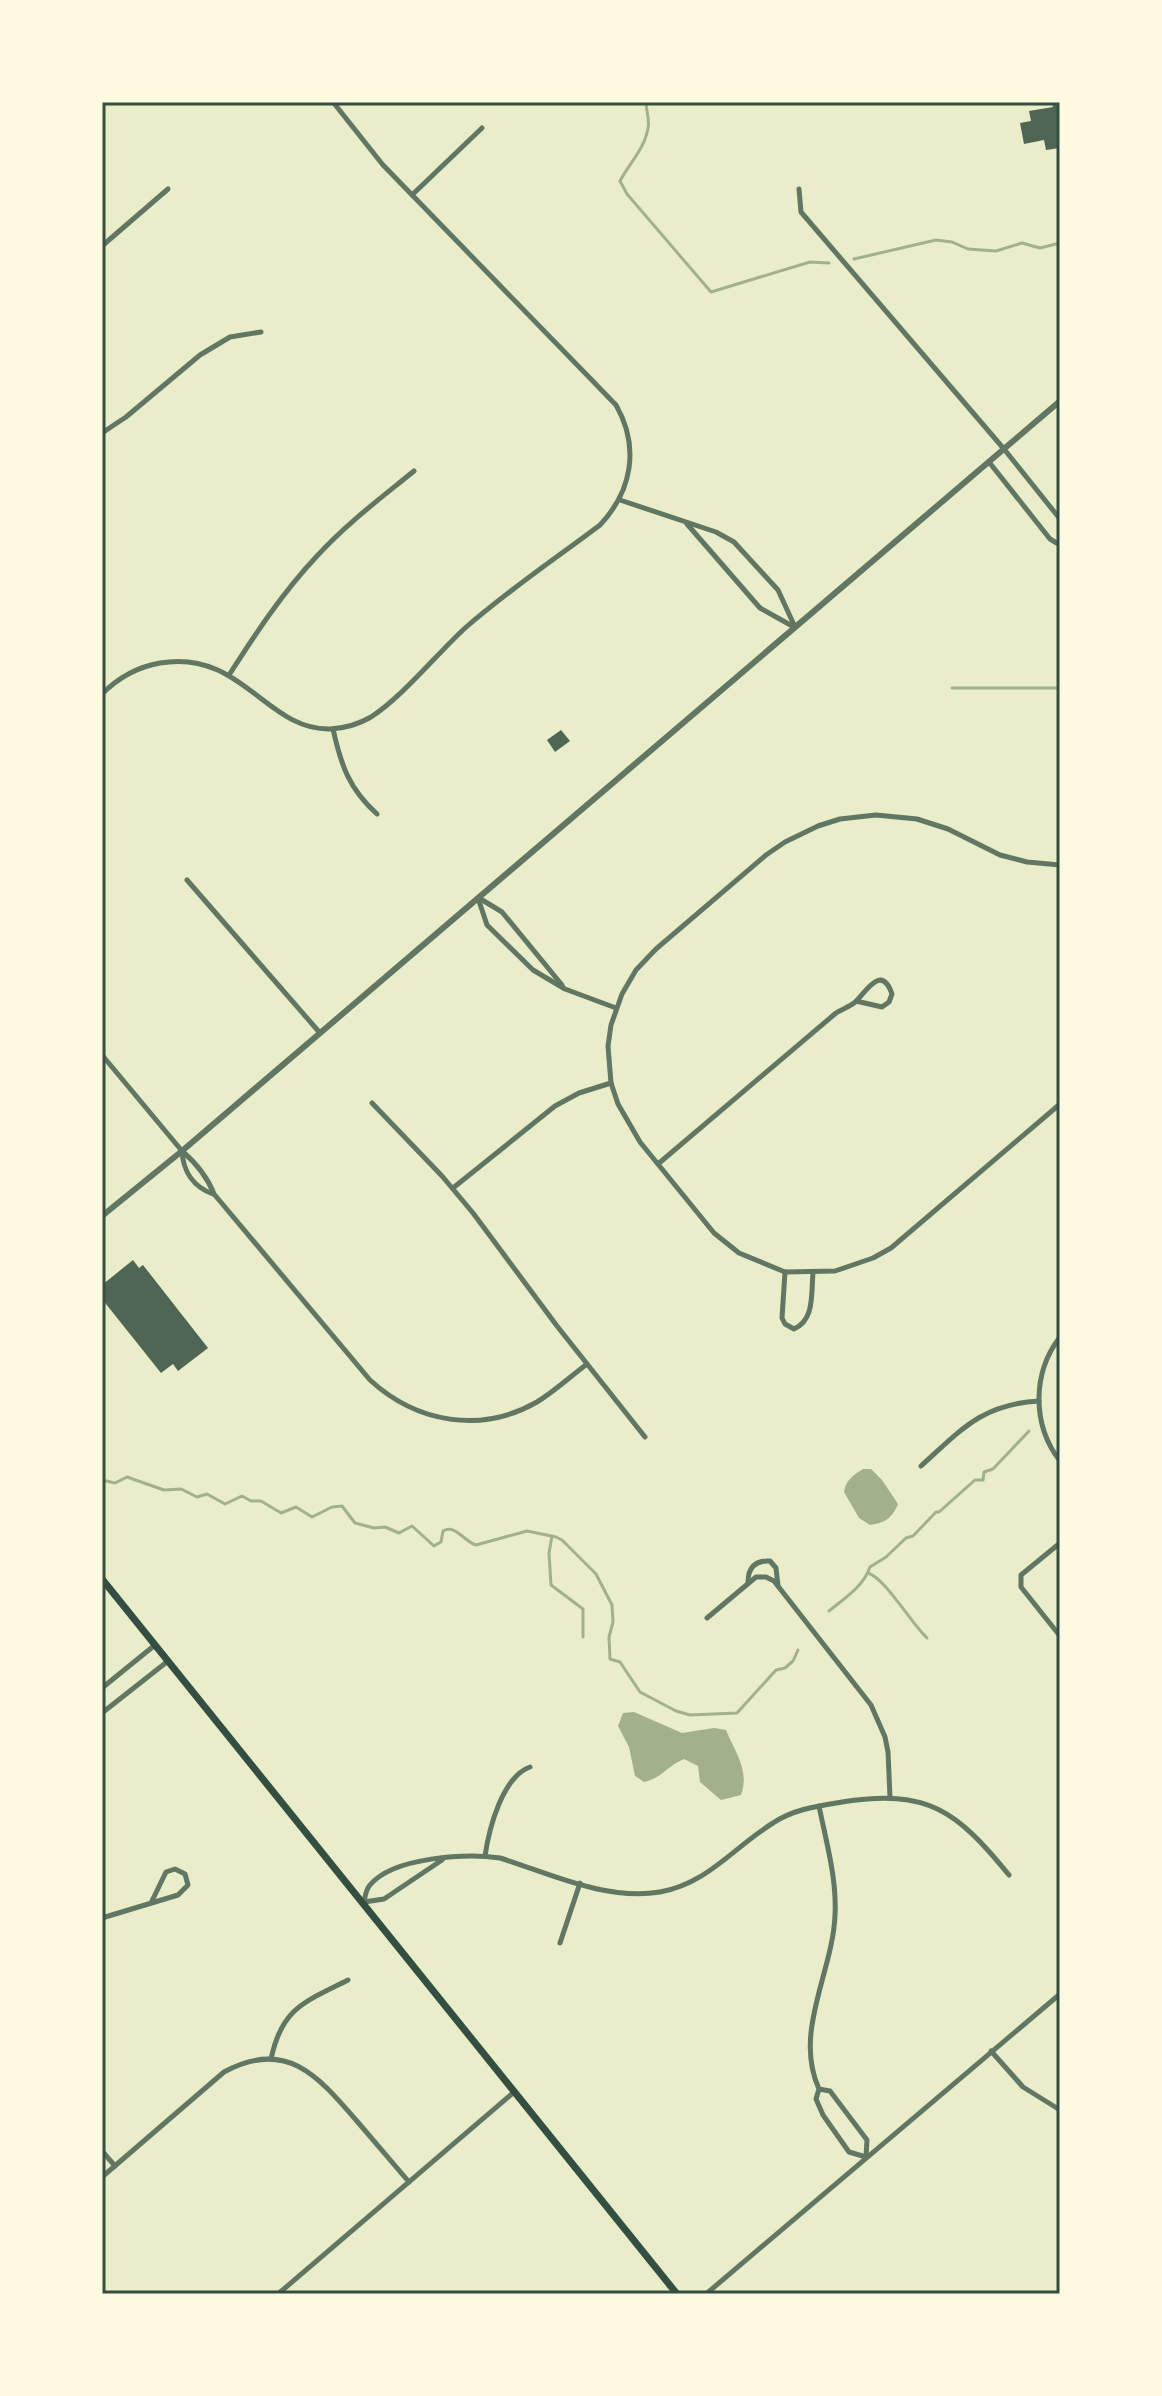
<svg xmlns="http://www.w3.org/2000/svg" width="1162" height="2396" font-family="'Titillium Web',sans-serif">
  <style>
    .water { fill: #a3b18a }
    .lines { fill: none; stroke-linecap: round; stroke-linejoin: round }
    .stream { stroke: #a3b18a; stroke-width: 3 }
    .building { fill: #4f6655 }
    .minor { stroke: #617663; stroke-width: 5 }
    .tertiary { stroke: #617663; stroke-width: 6 }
    .secondary { stroke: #344e41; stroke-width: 7 }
    .neatline { fill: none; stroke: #344e41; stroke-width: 3 }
  </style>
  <rect width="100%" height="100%" fill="#e9edc9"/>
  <g class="water">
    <path d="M863 1469H871L882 1480 898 1504C892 1518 885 1523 870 1525L859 1518 844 1492C846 1480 852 1476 863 1469Z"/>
    <path d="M634 1712 682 1733 714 1728 726 1730C735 1752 750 1771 741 1795L721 1800 700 1782 698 1766 684 1759C667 1766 662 1778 644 1782L635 1776 629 1747 618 1726 623 1713Z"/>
  </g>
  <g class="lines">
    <g class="stream">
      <path d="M646 102C646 110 650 121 648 128 645 148 629 164 620 181L627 194 711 292 810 262 829 263"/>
      <polyline points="854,259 936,240 952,242 968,249 996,251 1022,243 1040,248 1060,243"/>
      <polyline points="952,688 1060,688"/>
      <polyline points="1059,1410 1060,1409"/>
      <path d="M102 1480 115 1483 127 1477 164 1490 181 1489 197 1497 207 1494 225 1504 242 1496 251 1501H261L281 1513 296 1507 312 1517 332 1507 342 1506 355 1523 374 1528 385 1527 399 1533 412 1526 434 1546 441 1542 443 1531C456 1524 463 1541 476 1545L527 1531 556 1537 562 1540 596 1574 612 1605 613 1622 609 1637 610 1659 620 1662 640 1692 676 1711 690 1715 737 1713 776 1670 785 1668 793 1661 798 1650"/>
      <polyline points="552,1536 549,1553 551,1585 583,1609 583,1637"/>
      <path d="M868 1573C886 1579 910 1622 927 1638"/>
      <path d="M829 1611C845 1598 863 1587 870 1567L886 1557 906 1538 913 1536 936 1512H939L975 1480H983L984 1472 993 1469 1029 1431"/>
    </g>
  </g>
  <g class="building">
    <polygon points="1052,102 1060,102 1060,148 1046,150 1044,140 1024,144 1020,123 1031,121 1029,111 1053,107"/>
    <polygon points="561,730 570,741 555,752 547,740"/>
    <polygon points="133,1260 139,1268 143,1265 208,1348 178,1371 173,1364 161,1373 102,1299 102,1285"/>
  </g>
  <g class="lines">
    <g class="minor">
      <polyline points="799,189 801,212 1004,449 1060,519"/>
      <polyline points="412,195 482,128"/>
      <polyline points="102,246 168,189"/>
      <polyline points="102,433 126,417 200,355 230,337 261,332"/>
      <polyline points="989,462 1050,539 1060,545"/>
      <polyline points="620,500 716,532 734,542 778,590 795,627"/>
      <polyline points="687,524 760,608 794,627"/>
      <path d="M229 675C256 633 283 592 317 556 346 524 381 498 414 471"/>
      <path d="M102 694C118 678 137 667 160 663 242 649 266 731 331 729 345 728 359 724 371 717 402 697 436 655 464 629 507 591 555 559 600 525 632 491 640 447 616 405L383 165 333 102"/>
      <path d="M333 729C341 765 349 789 377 814"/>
      <polyline points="1060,865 1027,862 1000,855 948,829 917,819 876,815 840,819 818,826 785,842 766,855 656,949 636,970 622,994 611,1025 608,1046 611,1083 618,1104 640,1142 714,1233 739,1253 785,1272 835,1271 873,1258 891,1248 1060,1104"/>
      <polyline points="187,880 320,1033"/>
      <polyline points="478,898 487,925 533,970 565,989 616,1008"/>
      <polyline points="479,898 502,912 562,985"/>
      <path d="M102 1055 182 1151C196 1163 207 1176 214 1194L370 1380C417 1423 481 1434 537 1402 555 1391 571 1376 587 1364"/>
      <polyline points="372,1103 442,1176 473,1213 557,1326 645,1437"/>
      <path d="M182 1151C183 1172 194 1187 213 1194"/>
      <path d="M658 1164 836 1013C842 1009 849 1007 854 1003 865 994 881 962 892 994L889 1002 882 1007 856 1001"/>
      <polyline points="453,1188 555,1106 579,1093 611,1083"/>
      <path d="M785 1272 782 1318 785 1324 794 1329C815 1320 811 1293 813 1273"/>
      <path d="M1060 1337C1032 1373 1032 1425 1060 1461"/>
      <path d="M921 1466C961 1430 982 1404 1039 1401"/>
      <polyline points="1060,1543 1021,1575 1021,1587 1060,1636"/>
      <path d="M748 1582C748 1568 755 1560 770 1561L776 1568 778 1586"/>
      <polyline points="707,1618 756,1577 766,1577 774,1581 871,1705 885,1737 888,1752 890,1797"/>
      <polyline points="102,1688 155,1645"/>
      <polyline points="102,1713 168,1661"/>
      <path d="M485 1856C489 1829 502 1777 530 1767"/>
      <path d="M442 1860 384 1899 364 1902C365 1897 366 1889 370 1885 393 1857 467 1853 500 1858 551 1874 606 1901 660 1892 707 1884 734 1847 773 1823 794 1809 818 1806 842 1802 928 1789 956 1810 1009 1875"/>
      <polyline points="102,1918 178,1895 188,1885 185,1874 175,1869 166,1872 151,1903"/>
      <polyline points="560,1943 580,1883"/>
      <polyline points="991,2051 1023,2087 1060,2110"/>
      <path d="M271 2059C282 2007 305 2002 348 1980"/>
      <path d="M819 2089 830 2091 867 2140 866 2157 849 2152 823 2115 816 2099 819 2089C793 2032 833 1972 835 1915 837 1879 826 1841 819 1806"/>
      <polyline points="102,2151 115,2166"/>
      <path d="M102 2177 224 2072C286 2038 318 2076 356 2120 373 2140 391 2161 409 2182"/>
      <polyline points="278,2294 514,2092"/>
      <polyline points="706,2294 1060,1994"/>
    </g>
    <polyline class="tertiary" points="102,1216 182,1151 1060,401"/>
    <polyline class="secondary" points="102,1579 677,2294"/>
  </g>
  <rect width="1162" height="2396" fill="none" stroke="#fefae0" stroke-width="208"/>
  <rect x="104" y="104" width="954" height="2188" class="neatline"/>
</svg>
